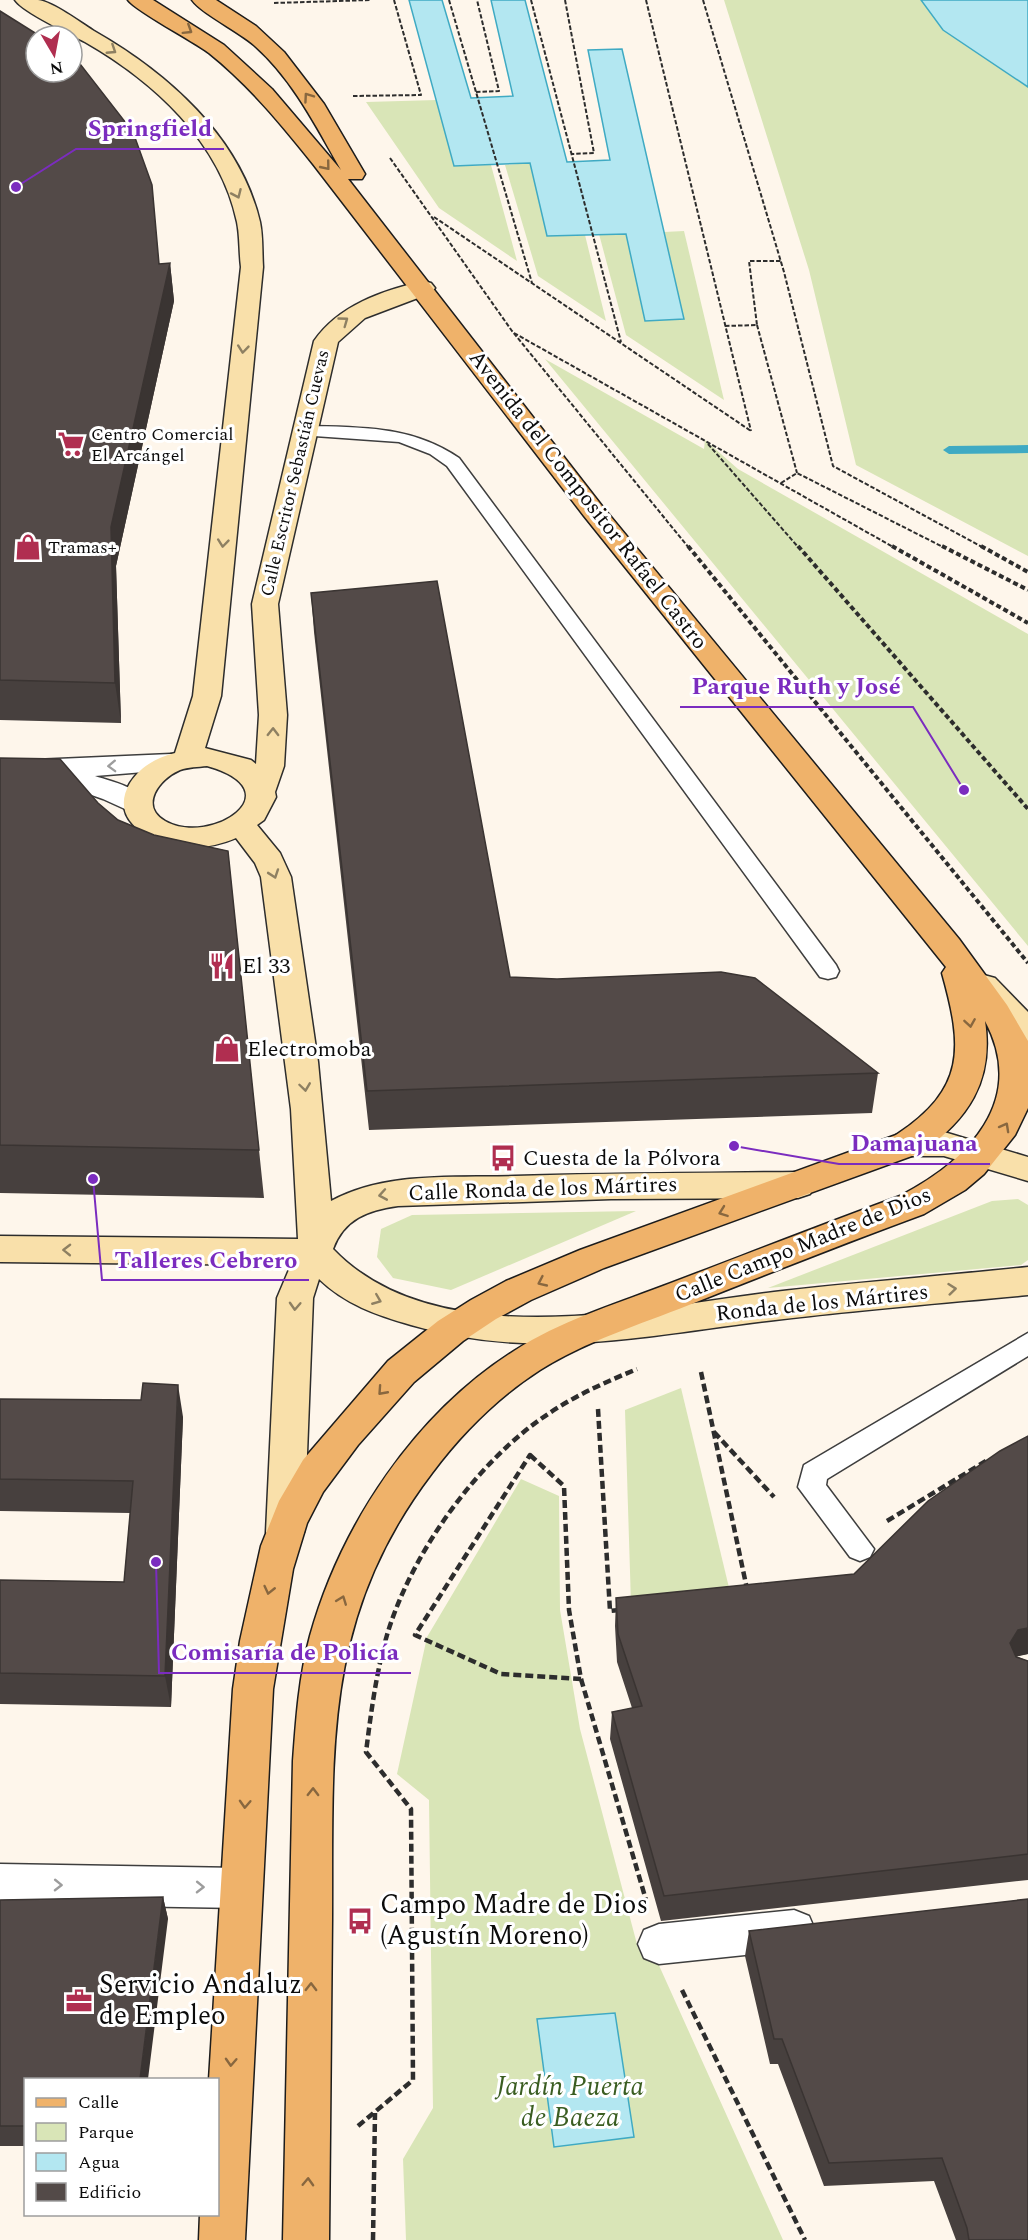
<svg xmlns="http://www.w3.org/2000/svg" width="1028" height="2240" font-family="Spectral,serif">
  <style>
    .green { fill: #d9e5b7 }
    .water { fill: #b3e7f1; stroke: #3faac3; stroke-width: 1.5 }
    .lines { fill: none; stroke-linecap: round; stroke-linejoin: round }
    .stream { fill: #3faac3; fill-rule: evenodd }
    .lane-casing { stroke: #3e3e3e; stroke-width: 3 }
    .street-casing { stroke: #3e3e3e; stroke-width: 3 }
    .secondary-casing { stroke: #2d2d2d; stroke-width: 3 }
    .primary-casing { stroke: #1c1c1c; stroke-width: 3 }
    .path-far2 { stroke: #2d2d2d; stroke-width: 2; stroke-dasharray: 4.5 2; stroke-linecap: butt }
    .path-far1 { stroke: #2d2d2d; stroke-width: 4; stroke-dasharray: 5 3; stroke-linecap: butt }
    .path { stroke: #2d2d2d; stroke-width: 4.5; stroke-dasharray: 8 4; stroke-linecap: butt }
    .lane { fill: #fff; fill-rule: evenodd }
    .street { fill: #fff; fill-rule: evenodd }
    .secondary { fill: #f9e0aa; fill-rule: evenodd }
    .primary { fill: #efb26a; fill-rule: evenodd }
    .wall { fill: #47403e }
    .shaded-wall { fill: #3a3432 }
    .building { fill: #534a48; stroke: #3a3432; stroke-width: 1.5 }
    .oneway { stroke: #88673f }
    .oneway2 { stroke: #8e8062 }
    .oneway3 { stroke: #9d9d9d }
    .labels { text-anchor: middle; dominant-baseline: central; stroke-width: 6; stroke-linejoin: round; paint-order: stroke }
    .far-poi-label { font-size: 18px; fill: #0b0b0b; stroke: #fff; text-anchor: start }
    .far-street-label { font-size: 18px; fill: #0b0b0b; stroke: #fff }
    .street-label { font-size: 22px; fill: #0b0b0b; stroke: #fff }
    .poi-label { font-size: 22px; fill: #0b0b0b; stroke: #fff; text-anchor: start }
    .near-poi-label { font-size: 27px; fill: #0b0b0b; stroke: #fff; text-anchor: start }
    .near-park-label { font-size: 27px; font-style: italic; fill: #3a5d21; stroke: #fff }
    .leader { fill: none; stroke: #7b2cbf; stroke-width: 2 }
    .callout-dot { fill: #7b2cbf; stroke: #fff; stroke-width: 2 }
    .callout-label { font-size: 24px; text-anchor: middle; font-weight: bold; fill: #7b2cbf; stroke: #fff; stroke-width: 6; stroke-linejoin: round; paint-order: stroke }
  </style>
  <rect width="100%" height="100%" fill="#fef6eb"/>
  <g class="green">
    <polygon points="724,0 921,0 943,30 1028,87 1028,556 856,465 809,270"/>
    <polygon points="437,100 454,166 491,165 517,261 439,208 366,102"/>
    <polygon points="531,163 547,236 585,235 606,321 538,276 505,165"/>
    <polygon points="684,231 724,400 626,335 599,234 626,233 645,321 684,319 664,232"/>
    <polygon points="545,359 704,449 705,440 738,469 1028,634 1028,946"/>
    <polygon points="1018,1199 1028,1205 1028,1260 1021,1265 768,1288 992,1201"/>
    <polygon points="636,1211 451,1290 393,1278 377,1257 381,1229 412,1215"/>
    <polygon points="681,1388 731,1596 631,1604 625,1410"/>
    <polygon points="521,1479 559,1496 560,1610 580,1729 638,1948 657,1961 783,2240 406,2240 403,2159 433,2108 429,1800 397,1774 427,1637"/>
  </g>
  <g class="water">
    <polygon points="409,0 442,0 471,98 513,96 491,0 525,0 567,162 610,160 588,50 622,49 684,319 645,321 626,234 547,236 530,163 454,166"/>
    <polygon points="921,0 1028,0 1028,87 943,30"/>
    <polygon points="615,2013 634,2137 554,2147 537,2019"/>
  </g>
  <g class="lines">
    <polygon class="stream" points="1028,445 1028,453 949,454 943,450 949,446"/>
    <g class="lane-casing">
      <g id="lane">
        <path d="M306 426C361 427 412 426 459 458L836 965 839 971 836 977 828 979 820 977 447 466 430 454 399 442 300 435 297 431 300 427Z"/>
        <polygon points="1028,1333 1028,1356 827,1479 826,1485 874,1549 870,1557 860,1561 850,1557 798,1487 804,1465"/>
      </g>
    </g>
    <g class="street-casing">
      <g id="street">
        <path d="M171 754 181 757 185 763 181 769 95 776C114 782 140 788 151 805L146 812 136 814 103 799 55 782 52 777 24 776 20 769 24 762 34 760Z"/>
        <polygon points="0,1864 240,1868 255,1874 261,1888 255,1902 240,1908 0,1904"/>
        <polygon points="794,1910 809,1916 815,1930 809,1944 794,1950 659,1964 644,1958 638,1944 644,1930 659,1924"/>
      </g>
    </g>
    <g class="secondary-casing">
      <g id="secondary">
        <path d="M15 0C22 0 31 0 38 0 53 2 80 22 94 31 166 72 240 136 260 222 263 236 262 252 263 267L221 696 205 748 251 760 256 764 259 715 252 604 314 341C339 305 382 291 423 281L431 283 435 288 431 293 365 318 338 342 278 604 287 715 284 766 275 792 276 797 264 820 257 825 280 853 291 877 318 1062 331 1201C386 1171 455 1178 515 1176 609 1173 704 1173 798 1172L810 1176 815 1185 810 1194 798 1198 611 1199 398 1206C368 1210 344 1219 333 1249 436 1357 643 1308 774 1292 859 1282 943 1276 1028 1267V1295C944 1303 859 1310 775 1320 647 1335 539 1362 411 1325 376 1315 345 1304 319 1279L313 1298 304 1532 298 1543 285 1548 272 1543 266 1532 277 1298 291 1265 0 1262V1236L298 1239 291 1109 261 877 255 863 236 838C220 845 204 848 186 847 153 845 107 821 130 783 141 766 156 758 175 753L193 696 241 267C239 252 240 236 237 222 220 141 153 81 85 42 70 34 23 12 15 0ZM207 766C296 791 211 847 165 821 139 806 159 779 180 770 188 767 198 767 207 766Z"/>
        <polygon points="984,975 995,978 1028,1012 1028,1043 1017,1040 973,994 968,986 973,978"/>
        <polygon points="908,1132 944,1132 1028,1157 1028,1181 944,1156 908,1156 896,1153 891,1144 896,1135"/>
      </g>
    </g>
    <g class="primary-casing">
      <path id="primary" d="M128 0H153L224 45 272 89 341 170C316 126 293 80 255 46 240 32 202 14 192 0H216L256 26 284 52 324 104 365 174 362 179H348L602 506 959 939 1007 1005 1028 1041V1108L1015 1135 984 1174 965 1190 924 1214C845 1243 767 1274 689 1305 639 1325 586 1341 540 1370 498 1397 462 1433 432 1473 322 1618 333 1749 332 1920 331 2027 330 2133 329 2240H283L293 1761C296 1719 299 1676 310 1636 341 1524 416 1413 514 1351 560 1321 613 1305 663 1286 742 1256 821 1225 900 1196 968 1161 1028 1101 985 1021 994 1081 968 1120 920 1153L604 1268 531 1300 496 1319 463 1341 414 1382 358 1445 323 1492 307 1523 293 1569 273 1689 245 2240H199L200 2214H218V2080H209L233 1689 240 1641 261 1546 279 1501 303 1460 388 1361 438 1321 471 1300 506 1281 580 1250 896 1135C966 1089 963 1048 942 973L946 967 584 516 313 164C281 124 249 85 209 53 193 41 136 11 128 0Z"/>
    </g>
    <g class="path-far2">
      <polyline points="449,0 532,283"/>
      <polyline points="531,0 621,342"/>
      <polyline points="565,0 594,153 572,154"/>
      <polyline points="646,0 751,431"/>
      <polyline points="703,0 784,272 833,466 984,548"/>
      <polyline points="274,3 370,0"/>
      <polyline points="476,92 499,91 477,0"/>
      <polyline points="353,96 421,95 394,0"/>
      <polyline points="390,158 512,331 689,548"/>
      <polyline points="434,217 751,431"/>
      <polyline points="757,325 797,473"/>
      <polyline points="725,326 757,325 749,261 781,261"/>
      <polyline points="514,333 895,548"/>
      <polyline points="708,444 799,548"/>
      <polyline points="781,483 797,473 945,548"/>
    </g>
    <g class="path-far1">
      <polyline points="688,546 1028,963"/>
      <polyline points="798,546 1028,809"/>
      <polyline points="892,546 1028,623"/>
      <polyline points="942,546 1028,590"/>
      <polyline points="981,546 1028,572"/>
    </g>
    <g class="path">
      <polyline points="701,1372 747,1589"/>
      <polyline points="598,1409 610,1611 620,1610"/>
      <polyline points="714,1432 774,1497"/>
      <polygon points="530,1455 564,1486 569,1610 581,1679 501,1674 415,1635"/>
      <polyline points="887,1521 986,1461"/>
      <polyline points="581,1679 646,1900"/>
      <polyline points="682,1990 805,2240"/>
      <path d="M358 2126 413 2080 411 1809 366 1752C371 1713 376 1673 387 1635 411 1554 477 1461 548 1414 576 1395 606 1382 637 1369"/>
      <polyline points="373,2240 375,2113"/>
    </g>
    <use href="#lane" class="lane"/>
    <use href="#street" class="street"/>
    <use href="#secondary" class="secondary"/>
    <use href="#primary" class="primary"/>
  </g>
  <g class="wall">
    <polygon points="0,11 160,264 170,263 174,301 116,566 121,723 0,720"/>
    <polygon points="311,593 510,977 878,1073 872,1113 369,1130 314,632"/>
    <polygon points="0,758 98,803 118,820 154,835 228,851 264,1198 0,1193"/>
    <polygon points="0,1399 183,1417 171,1707 0,1704 0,1580 124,1582 130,1513 0,1511"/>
    <polygon points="616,1598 1028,1654 1016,1656 1028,1661 1028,1880 661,1921 610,1739 612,1712 632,1708 617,1662 615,1626"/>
    <polygon points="163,1897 168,1919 26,2079 26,2146 0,2146 0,1900"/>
    <polygon points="749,1931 1028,2240 956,2240 934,2181 824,2186 778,2064 770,2064 745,1956"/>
  </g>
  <g class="shaded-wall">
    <polygon points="170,263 174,301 116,566 121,723 115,683 111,527"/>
    <polygon points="178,1385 183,1417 171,1707 165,1676"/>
    <polygon points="1028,1628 1028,1654 1010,1658 1010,1643 1018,1630"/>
    <polygon points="163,1897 168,1919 148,2079 140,2079"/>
  </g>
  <g class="building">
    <polygon points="0,11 40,36 36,36 36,72 72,72 72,57 77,60 133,132 152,185 159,264 170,263 111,527 115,683 0,680"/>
    <polygon points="437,581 510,977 557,979 721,972 755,978 878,1073 367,1091 311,593"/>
    <polygon points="0,758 60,759 98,803 118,820 154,835 228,851 259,1150 0,1145"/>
    <polygon points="143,1383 178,1385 165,1676 0,1673 0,1580 124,1582 133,1481 0,1479 0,1399 141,1400"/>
    <polygon points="1028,1436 1028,1628 1018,1630 1010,1643 1016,1657 1028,1661 1028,1854 664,1896 612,1712 642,1706 618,1634 616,1598 854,1574 928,1501 1000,1451"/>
    <polygon points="163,1897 140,2079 26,2079 26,2126 0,2126 0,1900"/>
    <polygon points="1028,1899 1028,2240 969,2240 967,2228 942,2158 829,2163 782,2039 774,2039 749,1931"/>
  </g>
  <defs><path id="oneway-chevron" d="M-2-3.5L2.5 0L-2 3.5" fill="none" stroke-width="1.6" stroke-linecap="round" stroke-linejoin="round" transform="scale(1.5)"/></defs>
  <g class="oneway">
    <use href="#oneway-chevron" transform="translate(188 30) rotate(32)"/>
    <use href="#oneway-chevron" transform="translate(308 97) rotate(-125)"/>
    <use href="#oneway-chevron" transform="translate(326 166) rotate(51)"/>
    <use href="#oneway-chevron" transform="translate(970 1023) rotate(81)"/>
    <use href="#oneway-chevron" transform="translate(1005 1127) rotate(-61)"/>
    <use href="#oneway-chevron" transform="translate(723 1212) rotate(160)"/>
    <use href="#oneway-chevron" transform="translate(542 1282) rotate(155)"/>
    <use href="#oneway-chevron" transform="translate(382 1391) rotate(132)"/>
    <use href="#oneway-chevron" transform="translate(269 1590) rotate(103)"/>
    <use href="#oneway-chevron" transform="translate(342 1600) rotate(-69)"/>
    <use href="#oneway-chevron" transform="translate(313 1792) rotate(-89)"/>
    <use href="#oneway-chevron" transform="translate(245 1804) rotate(93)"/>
    <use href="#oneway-chevron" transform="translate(311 1987) rotate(-89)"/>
    <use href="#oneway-chevron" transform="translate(231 2062) rotate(93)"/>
    <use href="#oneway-chevron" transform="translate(308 2182) rotate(-88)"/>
  </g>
  <g class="oneway2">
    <use href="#oneway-chevron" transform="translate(112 50) rotate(33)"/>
    <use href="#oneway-chevron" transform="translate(237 194) rotate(66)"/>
    <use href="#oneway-chevron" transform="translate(344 321) rotate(-36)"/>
    <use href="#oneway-chevron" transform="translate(243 349) rotate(96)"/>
    <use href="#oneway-chevron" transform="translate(223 543) rotate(96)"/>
    <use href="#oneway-chevron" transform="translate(273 732) rotate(-89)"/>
    <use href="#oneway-chevron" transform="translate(274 874) rotate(71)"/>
    <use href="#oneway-chevron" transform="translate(305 1087) rotate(82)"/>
    <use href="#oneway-chevron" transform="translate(383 1195) rotate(170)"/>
    <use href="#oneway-chevron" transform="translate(67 1250) rotate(-179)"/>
    <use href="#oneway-chevron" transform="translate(952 1289) rotate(-6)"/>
    <use href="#oneway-chevron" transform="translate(377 1300) rotate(22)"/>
    <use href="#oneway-chevron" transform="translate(295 1306) rotate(93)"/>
  </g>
  <g class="oneway3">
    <use href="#oneway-chevron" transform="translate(112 766) rotate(178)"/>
    <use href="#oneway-chevron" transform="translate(58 1885) rotate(1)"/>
    <use href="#oneway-chevron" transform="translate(200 1887) rotate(1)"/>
  </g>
  <defs>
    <g id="supermarket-bare" transform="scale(2.07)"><path d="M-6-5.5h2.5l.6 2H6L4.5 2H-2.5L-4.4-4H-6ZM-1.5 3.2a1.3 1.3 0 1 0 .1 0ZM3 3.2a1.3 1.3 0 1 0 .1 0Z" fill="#b02e50" stroke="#fff" stroke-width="2.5" paint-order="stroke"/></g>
    <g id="shop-bare" transform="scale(2.07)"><path d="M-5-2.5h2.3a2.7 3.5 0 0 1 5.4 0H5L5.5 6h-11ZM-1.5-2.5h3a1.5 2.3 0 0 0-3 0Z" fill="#b02e50" stroke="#fff" stroke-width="2.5" paint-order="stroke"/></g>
    <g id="restaurant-bare" transform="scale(2.07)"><path d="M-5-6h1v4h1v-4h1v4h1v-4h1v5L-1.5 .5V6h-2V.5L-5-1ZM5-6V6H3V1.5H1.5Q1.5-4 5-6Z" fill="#b02e50" stroke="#fff" stroke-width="2.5" paint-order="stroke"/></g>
    <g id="bus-bare" transform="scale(2.07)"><path d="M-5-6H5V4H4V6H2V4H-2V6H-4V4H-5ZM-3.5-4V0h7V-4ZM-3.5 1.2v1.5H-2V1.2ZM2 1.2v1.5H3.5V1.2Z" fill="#b02e50" stroke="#fff" stroke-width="2.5" paint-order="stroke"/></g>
    <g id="office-bare" transform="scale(2.07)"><path d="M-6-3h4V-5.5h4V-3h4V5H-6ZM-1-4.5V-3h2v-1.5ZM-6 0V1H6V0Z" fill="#b02e50" stroke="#fff" stroke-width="2.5" paint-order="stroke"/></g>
  </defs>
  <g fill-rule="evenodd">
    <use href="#supermarket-bare" x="71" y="444"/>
    <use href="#shop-bare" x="28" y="547"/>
    <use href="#restaurant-bare" x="222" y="966"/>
    <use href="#shop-bare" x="227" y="1049"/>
    <use href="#bus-bare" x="503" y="1158"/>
    <use href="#bus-bare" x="360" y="1921"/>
    <use href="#office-bare" x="79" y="2001"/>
  </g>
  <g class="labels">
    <g class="far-poi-label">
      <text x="91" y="434">Centro Comercial<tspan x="91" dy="21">El Arcángel</tspan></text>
      <text x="48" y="547">Tramas+</text>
    </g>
    <g class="far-street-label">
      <text transform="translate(295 473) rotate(-77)">Calle Escritor Sebastián Cuevas</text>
    </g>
    <g class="street-label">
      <text transform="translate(588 500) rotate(52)">Avenida del Compositor Rafael Castro</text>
      <text transform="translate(543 1189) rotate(-2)">Calle Ronda de los Mártires</text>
      <text transform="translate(803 1245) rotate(-22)">Calle Campo Madre de Dios</text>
      <text transform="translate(822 1303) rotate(-6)">Ronda de los Mártires</text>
    </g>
    <g class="poi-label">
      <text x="242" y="966">El 33</text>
      <text x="247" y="1049">Electromoba</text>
      <text x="523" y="1158">Cuesta de la Pólvora</text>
    </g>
    <g class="near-poi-label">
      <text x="380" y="1905">Campo Madre de Dios<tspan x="380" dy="31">(Agustín Moreno)</tspan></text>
      <text x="99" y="1985">Servicio Andaluz<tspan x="99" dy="31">de Empleo</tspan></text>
    </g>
    <g class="near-park-label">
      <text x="570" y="2087">Jardín Puerta<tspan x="570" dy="31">de Baeza</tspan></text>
    </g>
  </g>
  <path class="leader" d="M16 187L76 149H224M964 790L913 707H680M734 1146L839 1164H990M93 1179L102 1280H309M156 1562L159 1673H411"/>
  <g class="callout-dot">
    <circle cx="16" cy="187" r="6"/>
    <circle cx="964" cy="790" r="6"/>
    <circle cx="734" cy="1146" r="6"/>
    <circle cx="93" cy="1179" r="6"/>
    <circle cx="156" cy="1562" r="6"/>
  </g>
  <g class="callout-label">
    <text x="150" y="136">Springfield</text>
    <text x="796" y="694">Parque Ruth y José</text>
    <text x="914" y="1151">Damajuana</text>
    <text x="206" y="1268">Talleres Cebrero</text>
    <text x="285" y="1660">Comisaría de Policía</text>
  </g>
  <rect x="24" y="2078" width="195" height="138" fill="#ffffff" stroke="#9d9d9d" stroke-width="1.5"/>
  <rect x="36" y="2098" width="30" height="9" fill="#efb26a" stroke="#9d9d9d" stroke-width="1.5"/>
  <text x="78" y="2108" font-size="18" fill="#0b0b0b">Calle</text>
  <rect x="36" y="2123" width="30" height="18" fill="#d9e5b7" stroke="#9d9d9d" stroke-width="1.5"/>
  <text x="78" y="2138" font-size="18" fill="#0b0b0b">Parque</text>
  <rect x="36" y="2153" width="30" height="18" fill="#b3e7f1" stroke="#9d9d9d" stroke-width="1.5"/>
  <text x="78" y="2168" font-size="18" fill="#0b0b0b">Agua</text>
  <rect x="36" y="2183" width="30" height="18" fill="#534a48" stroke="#9d9d9d" stroke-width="1.5"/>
  <text x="78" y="2198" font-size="18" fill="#0b0b0b">Edificio</text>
  <g transform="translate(54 54) rotate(170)"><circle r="28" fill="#ffffff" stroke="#9d9d9d" stroke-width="1.5"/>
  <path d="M0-4.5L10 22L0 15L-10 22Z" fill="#b02e50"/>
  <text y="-9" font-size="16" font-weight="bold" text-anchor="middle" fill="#0b0b0b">N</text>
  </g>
</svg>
